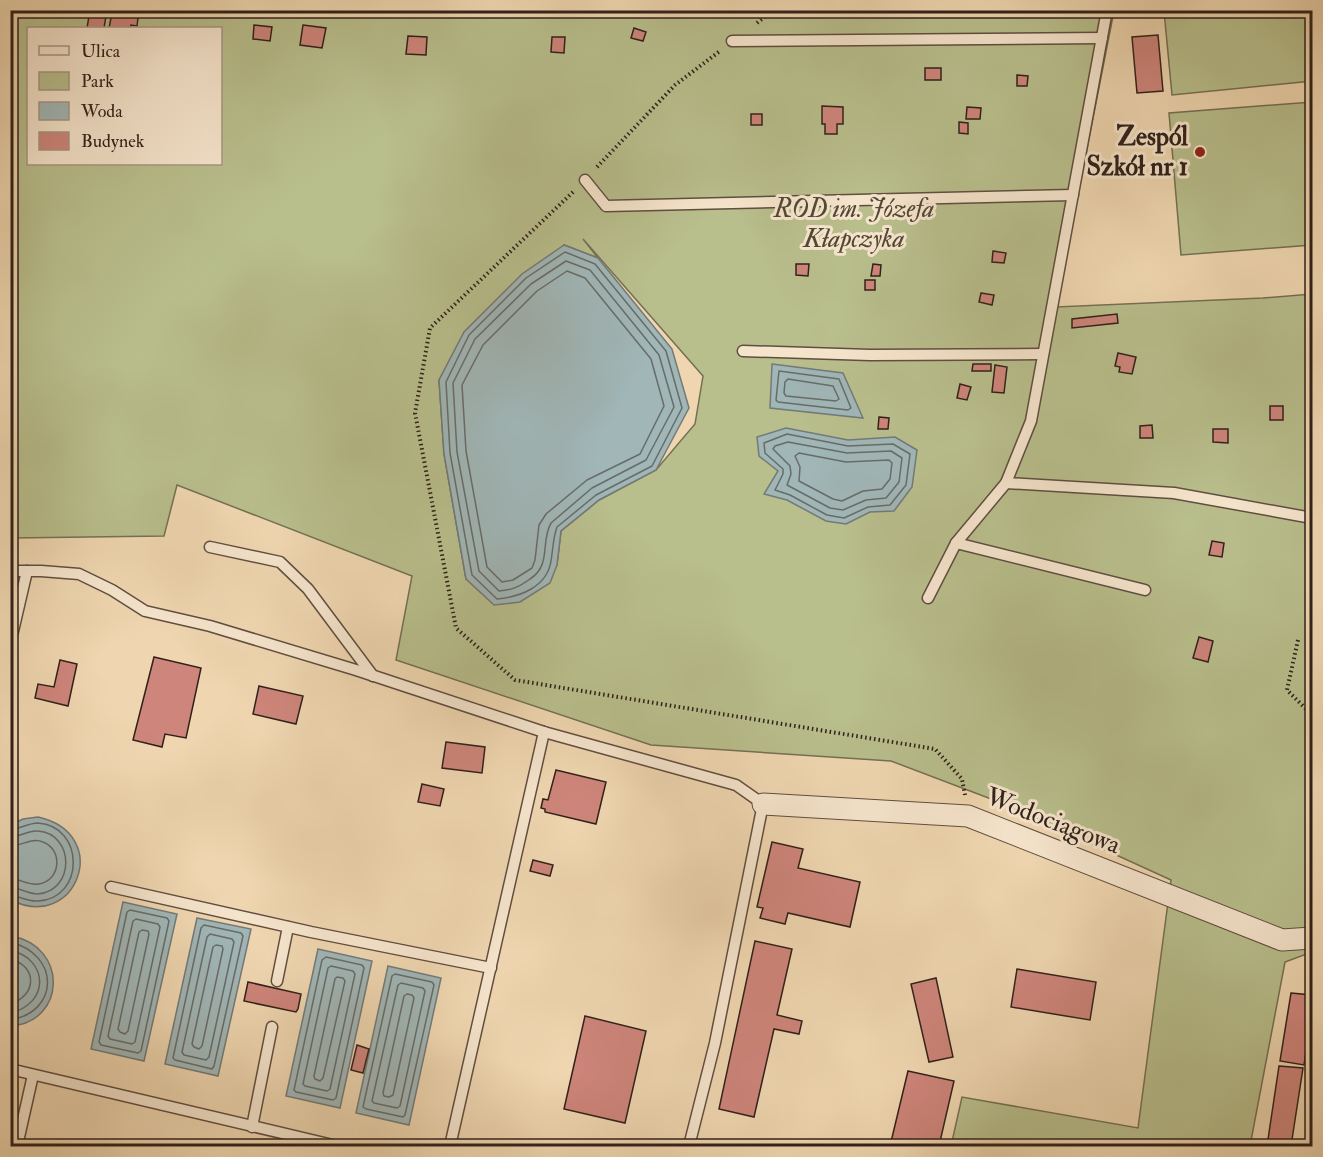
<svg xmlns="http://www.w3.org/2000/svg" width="1323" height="1157" font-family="'IM FELL Double Pica',serif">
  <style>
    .green { fill: #b8be8c; stroke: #747053; stroke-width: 1.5; fill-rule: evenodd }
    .water { fill: #a0b6b7; stroke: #737a78; stroke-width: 1.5 }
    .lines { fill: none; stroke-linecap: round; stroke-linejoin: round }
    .shore { stroke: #686c68; stroke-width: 1.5 }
    .building { fill: #ce857b; stroke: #30211a; stroke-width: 1.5 }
    .service-casing { stroke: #604e40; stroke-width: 13 }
    .minor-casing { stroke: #604e40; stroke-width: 23 }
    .path { stroke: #30211a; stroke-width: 4; stroke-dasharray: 1.5 3; stroke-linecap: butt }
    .service { stroke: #f5e4cc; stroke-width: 10 }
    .minor { stroke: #f5e4cc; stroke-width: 21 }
    .poi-dot { fill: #8f2418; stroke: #f5e4cc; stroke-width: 2 }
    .labels { text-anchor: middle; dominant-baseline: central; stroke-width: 6; stroke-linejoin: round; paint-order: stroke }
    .poi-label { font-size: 26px; font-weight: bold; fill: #30211a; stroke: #f5e4cc; text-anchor: end }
    .park-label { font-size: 26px; font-style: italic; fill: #524836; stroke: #f5e4cc }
    .street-label { font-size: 26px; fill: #30211a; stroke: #f5e4cc }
  </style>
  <rect width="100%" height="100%" fill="#efd6b0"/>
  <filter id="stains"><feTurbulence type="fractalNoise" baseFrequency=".00333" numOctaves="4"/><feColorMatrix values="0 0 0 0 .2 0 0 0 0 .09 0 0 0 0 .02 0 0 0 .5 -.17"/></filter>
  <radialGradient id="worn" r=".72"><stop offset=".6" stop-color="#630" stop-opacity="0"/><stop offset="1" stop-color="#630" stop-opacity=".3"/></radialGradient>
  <g class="green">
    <path d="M11 11H1114L1056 307 1263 298 1312 294V952L1285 962 1250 1146H951L962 1097 1138 1128 1171 880 1007 805 891 761 651 745 396 660 412 576 177 485 164 536 11 538ZM28 28H220V164H28ZM583 239 703 376 695 424 656 470 599 500 561 531 557 565 466 579 444 454 439 380 564 245 598 258Z"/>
    <polygon points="1164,11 1312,11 1312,81 1172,95"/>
    <polygon points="1312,102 1312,245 1181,255 1169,113"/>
  </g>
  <g class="water">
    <polygon points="564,245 598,258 672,349 689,408 656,470 599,500 561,531 557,565 550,583 520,602 494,605 466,579 444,454 439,380 464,332 522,274"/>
    <polygon points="772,364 843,373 863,418 770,408"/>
    <polygon points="786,428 848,440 895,437 917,450 912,487 894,511 870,512 846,524 826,521 787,500 764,494 778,471 759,456 757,437"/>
    <path d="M38 817C114 834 76 933 11 900V825L23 819Z"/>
    <polygon points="123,902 177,914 144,1061 91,1049"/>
    <polygon points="197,918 251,929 218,1076 165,1064"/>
    <path d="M11 936C69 946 66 1023 10 1026Z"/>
    <polygon points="318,949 372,961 340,1108 286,1096"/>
    <polygon points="388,966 441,978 409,1125 356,1113"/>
  </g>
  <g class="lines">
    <g class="shore">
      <path d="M565 252 595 264 666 351 682 408 652 466 596 495 557 527C553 538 553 549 551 561 547 587 520 597 497 599L472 575 450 453 446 382 469 335 526 278Z"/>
      <path d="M566 261 590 270 659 355 674 407 646 460 592 488 551 523C540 542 552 565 530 579 519 587 512 590 499 591L479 571 457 452 453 383 475 339 531 284Z"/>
      <polygon points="567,271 585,278 651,359 664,406 640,454 587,480 546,514 539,525 535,560 532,568 513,580 502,582 487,567 466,451 462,385 483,345 537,291"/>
      <polygon points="779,371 839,379 851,408 848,410 778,402 776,400"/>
      <polygon points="788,379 833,386 839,399 836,401 786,396 784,393 785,382"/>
      <polygon points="787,434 848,446 893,444 910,454 906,485 890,505 868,507 844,518 827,515 790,495 775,490 783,474 783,469 765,453 764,443"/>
      <polygon points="788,442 847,453 891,451 902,458 899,482 886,498 866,500 843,510 830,508 787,485 791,474 790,466 773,449 775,446"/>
      <polygon points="799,453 846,462 889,460 892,463 890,479 882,489 863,491 842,501 833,499 799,481 800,467 795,456"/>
      <path d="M10 830C20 829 28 823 38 823 85 826 85 899 38 901 27 902 20 896 10 895"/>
      <path d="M10 837C20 837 28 830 38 831 75 834 75 891 38 894 28 894 20 888 10 887"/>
      <path d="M10 846C22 846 32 837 43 842 64 850 60 881 39 884 29 886 20 879 10 878"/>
      <polygon points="130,910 167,918 169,921 141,1051 138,1053 101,1045 99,1042 127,912"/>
      <polygon points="136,919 158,924 160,927 135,1042 132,1044 110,1039 108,1036 133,921"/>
      <polygon points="204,925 241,933 243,936 214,1066 212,1069 175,1060 173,1058 201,928"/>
      <polygon points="142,930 148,931 149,934 128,1031 125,1034 120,1032 118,1029 139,932"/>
      <polygon points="210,934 232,939 234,942 209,1057 206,1060 184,1055 182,1052 207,937"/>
      <path d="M10 942C60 954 60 1012 10 1020"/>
      <polygon points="216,945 222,946 223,949 202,1046 199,1049 194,1047 192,1044 213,947"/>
      <path d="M10 950C49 959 50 1004 10 1013"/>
      <polygon points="326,957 362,965 364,968 336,1098 333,1100 296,1092 294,1090 322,960"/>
      <path d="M10 959C38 966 37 996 10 1004"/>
      <polygon points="331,966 353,971 355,974 330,1089 327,1091 305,1086 303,1084 328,968"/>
      <polygon points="395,974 432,982 434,985 405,1115 403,1117 366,1109 363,1107 392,976"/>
      <polygon points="337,977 343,978 345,981 323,1078 320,1081 315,1079 314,1076 335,979"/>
      <polygon points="401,983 423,988 425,991 400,1106 397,1108 374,1103 372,1101 398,985"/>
      <polygon points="407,994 412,995 414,998 393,1095 389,1097 384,1096 383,1093 404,996"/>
    </g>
  </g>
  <g class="building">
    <polygon points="90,10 107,10 104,28 87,28"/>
    <polygon points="112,13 138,18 137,26 131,25 130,28 109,28"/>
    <polygon points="254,25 272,27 270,41 253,39"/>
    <polygon points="303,25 326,28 322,48 300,45"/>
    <polygon points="634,28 646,32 643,41 631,38"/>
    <polygon points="1158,35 1163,91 1137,93 1132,37"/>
    <polygon points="408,36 427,37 426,55 406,54"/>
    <polygon points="552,37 565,37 564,53 551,52"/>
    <rect x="925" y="68" width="16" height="12"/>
    <polygon points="1017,75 1028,76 1027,86 1017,86"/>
    <polygon points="822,106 843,107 843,124 837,124 837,134 825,134 825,124 822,124"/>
    <polygon points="967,107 981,108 980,119 966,119"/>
    <rect x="751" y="114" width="11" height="11"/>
    <polygon points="959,122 968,123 968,134 959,133"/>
    <polygon points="993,251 1006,253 1004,263 992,262"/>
    <polygon points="796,264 809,264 808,276 796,275"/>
    <polygon points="873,264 881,265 880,276 871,276"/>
    <rect x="865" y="280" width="10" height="10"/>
    <polygon points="981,293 994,295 992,305 979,302"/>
    <polygon points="1117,314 1118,323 1072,328 1072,319"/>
    <polygon points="1118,353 1136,357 1132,374 1119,372 1120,367 1115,366"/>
    <polygon points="973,364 991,364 991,371 972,371"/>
    <polygon points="995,365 1007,367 1004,393 992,392"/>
    <polygon points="960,384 971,387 967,400 957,398"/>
    <rect x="1270" y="406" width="13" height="14"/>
    <polygon points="879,417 889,418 888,429 878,429"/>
    <polygon points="1152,425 1153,438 1140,438 1140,426"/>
    <polygon points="1213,429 1228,429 1228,443 1213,442"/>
    <polygon points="1212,541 1224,543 1222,557 1209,555"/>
    <polygon points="1199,637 1213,641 1208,662 1193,658"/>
    <polygon points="154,657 201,668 186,738 165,734 162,747 133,740"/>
    <polygon points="60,660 77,664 68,706 35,698 38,684 54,687"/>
    <polygon points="259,686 303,696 296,724 253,714"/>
    <polygon points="446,742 485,747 482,773 442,768"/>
    <polygon points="556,770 606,782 596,824 545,812 545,809 541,808 543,799 548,800"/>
    <polygon points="422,784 444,789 440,806 418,802"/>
    <polygon points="772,842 803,849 798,868 860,882 850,927 788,913 785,924 760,918 763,908 757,907"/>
    <polygon points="533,860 553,865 550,876 530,871"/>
    <polygon points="755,941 792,949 777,1015 802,1021 799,1034 774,1029 754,1117 719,1109"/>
    <polygon points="1017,969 1096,982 1090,1020 1011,1007"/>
    <polygon points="936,978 953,1057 929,1062 911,984"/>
    <polygon points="248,982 301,994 298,1009 296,1012 244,1001"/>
    <polygon points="1291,993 1312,995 1312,1010 1304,1065 1280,1061"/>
    <polygon points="585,1016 646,1031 625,1123 564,1109"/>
    <polygon points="357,1045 369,1049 363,1073 351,1070"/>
    <polygon points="1279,1066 1303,1068 1291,1146 1267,1146"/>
    <polygon points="908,1071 954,1081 939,1146 890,1146"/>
  </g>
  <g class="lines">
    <g class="service-casing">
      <g id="service">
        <polyline points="732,41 1102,38"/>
        <polyline points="585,180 606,206 1073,195"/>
        <polyline points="743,351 870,355 1043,354"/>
        <polyline points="1006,483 1174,493 1312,518"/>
        <polyline points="956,543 1145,590"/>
        <polyline points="210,547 280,562 308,589 373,676"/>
        <polyline points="10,571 41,571 79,574 112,590 145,611 210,626 356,670 544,732 736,785 763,804 715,1043 689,1146"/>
        <polyline points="928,598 956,543 1006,483 1031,421 1107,10"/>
        <polyline points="10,644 27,571"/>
        <polyline points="111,887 311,932 491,968"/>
        <polyline points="277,981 288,927"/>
        <polyline points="10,1069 337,1146"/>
        <polyline points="252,1127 272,1027"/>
        <polyline points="17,1146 33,1075"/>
        <polyline points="450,1146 544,732"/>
      </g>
    </g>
    <g class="minor-casing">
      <polyline id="minor" points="763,804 968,816 1282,940 1312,938"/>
    </g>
    <g class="path">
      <polyline points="757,23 773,10"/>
      <polyline points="597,167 675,85 720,51"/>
      <polyline points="573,192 430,328 415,413 456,628 515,680 935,749 962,779 965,795"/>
      <polyline points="1298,640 1287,690 1312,715"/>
    </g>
    <use href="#service" class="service"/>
    <use href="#minor" class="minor"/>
  </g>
  <circle class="poi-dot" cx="1200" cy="152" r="6"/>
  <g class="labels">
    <g class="poi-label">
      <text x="1188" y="137">Zespól<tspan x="1188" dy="30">Szkół nr 1</tspan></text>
    </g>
    <g class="park-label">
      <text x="854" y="209">ROD im. Józefa<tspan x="854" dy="30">Kłapczyka</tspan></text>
    </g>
    <g class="street-label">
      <text transform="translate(1053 821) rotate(21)">Wodociągowa</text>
    </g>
  </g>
  <rect width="1323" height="1157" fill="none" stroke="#efd6b0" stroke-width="36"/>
  <rect x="12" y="12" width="1299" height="1133" fill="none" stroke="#30211a" stroke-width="3"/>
  <rect x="18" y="18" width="1287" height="1121" fill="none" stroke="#30211a" stroke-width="1.5"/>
  <rect x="27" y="27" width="195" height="138" fill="#f5e4cc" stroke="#a69685" stroke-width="1.5"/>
  <rect x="39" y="46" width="30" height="9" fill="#f5e4cc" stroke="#a69685" stroke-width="1.5"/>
  <text x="81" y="57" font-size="18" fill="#30211a">Ulica</text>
  <rect x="39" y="72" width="30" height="18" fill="#b8be8c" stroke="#a69685" stroke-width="1.5"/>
  <text x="81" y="87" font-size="18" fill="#30211a">Park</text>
  <rect x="39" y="102" width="30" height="18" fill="#a0b6b7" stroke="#a69685" stroke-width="1.5"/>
  <text x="81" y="117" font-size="18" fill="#30211a">Woda</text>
  <rect x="39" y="132" width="30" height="18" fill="#ce857b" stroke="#a69685" stroke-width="1.5"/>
  <text x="81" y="147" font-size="18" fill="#30211a">Budynek</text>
  <rect width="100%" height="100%" filter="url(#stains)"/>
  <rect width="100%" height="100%" fill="url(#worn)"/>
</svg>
